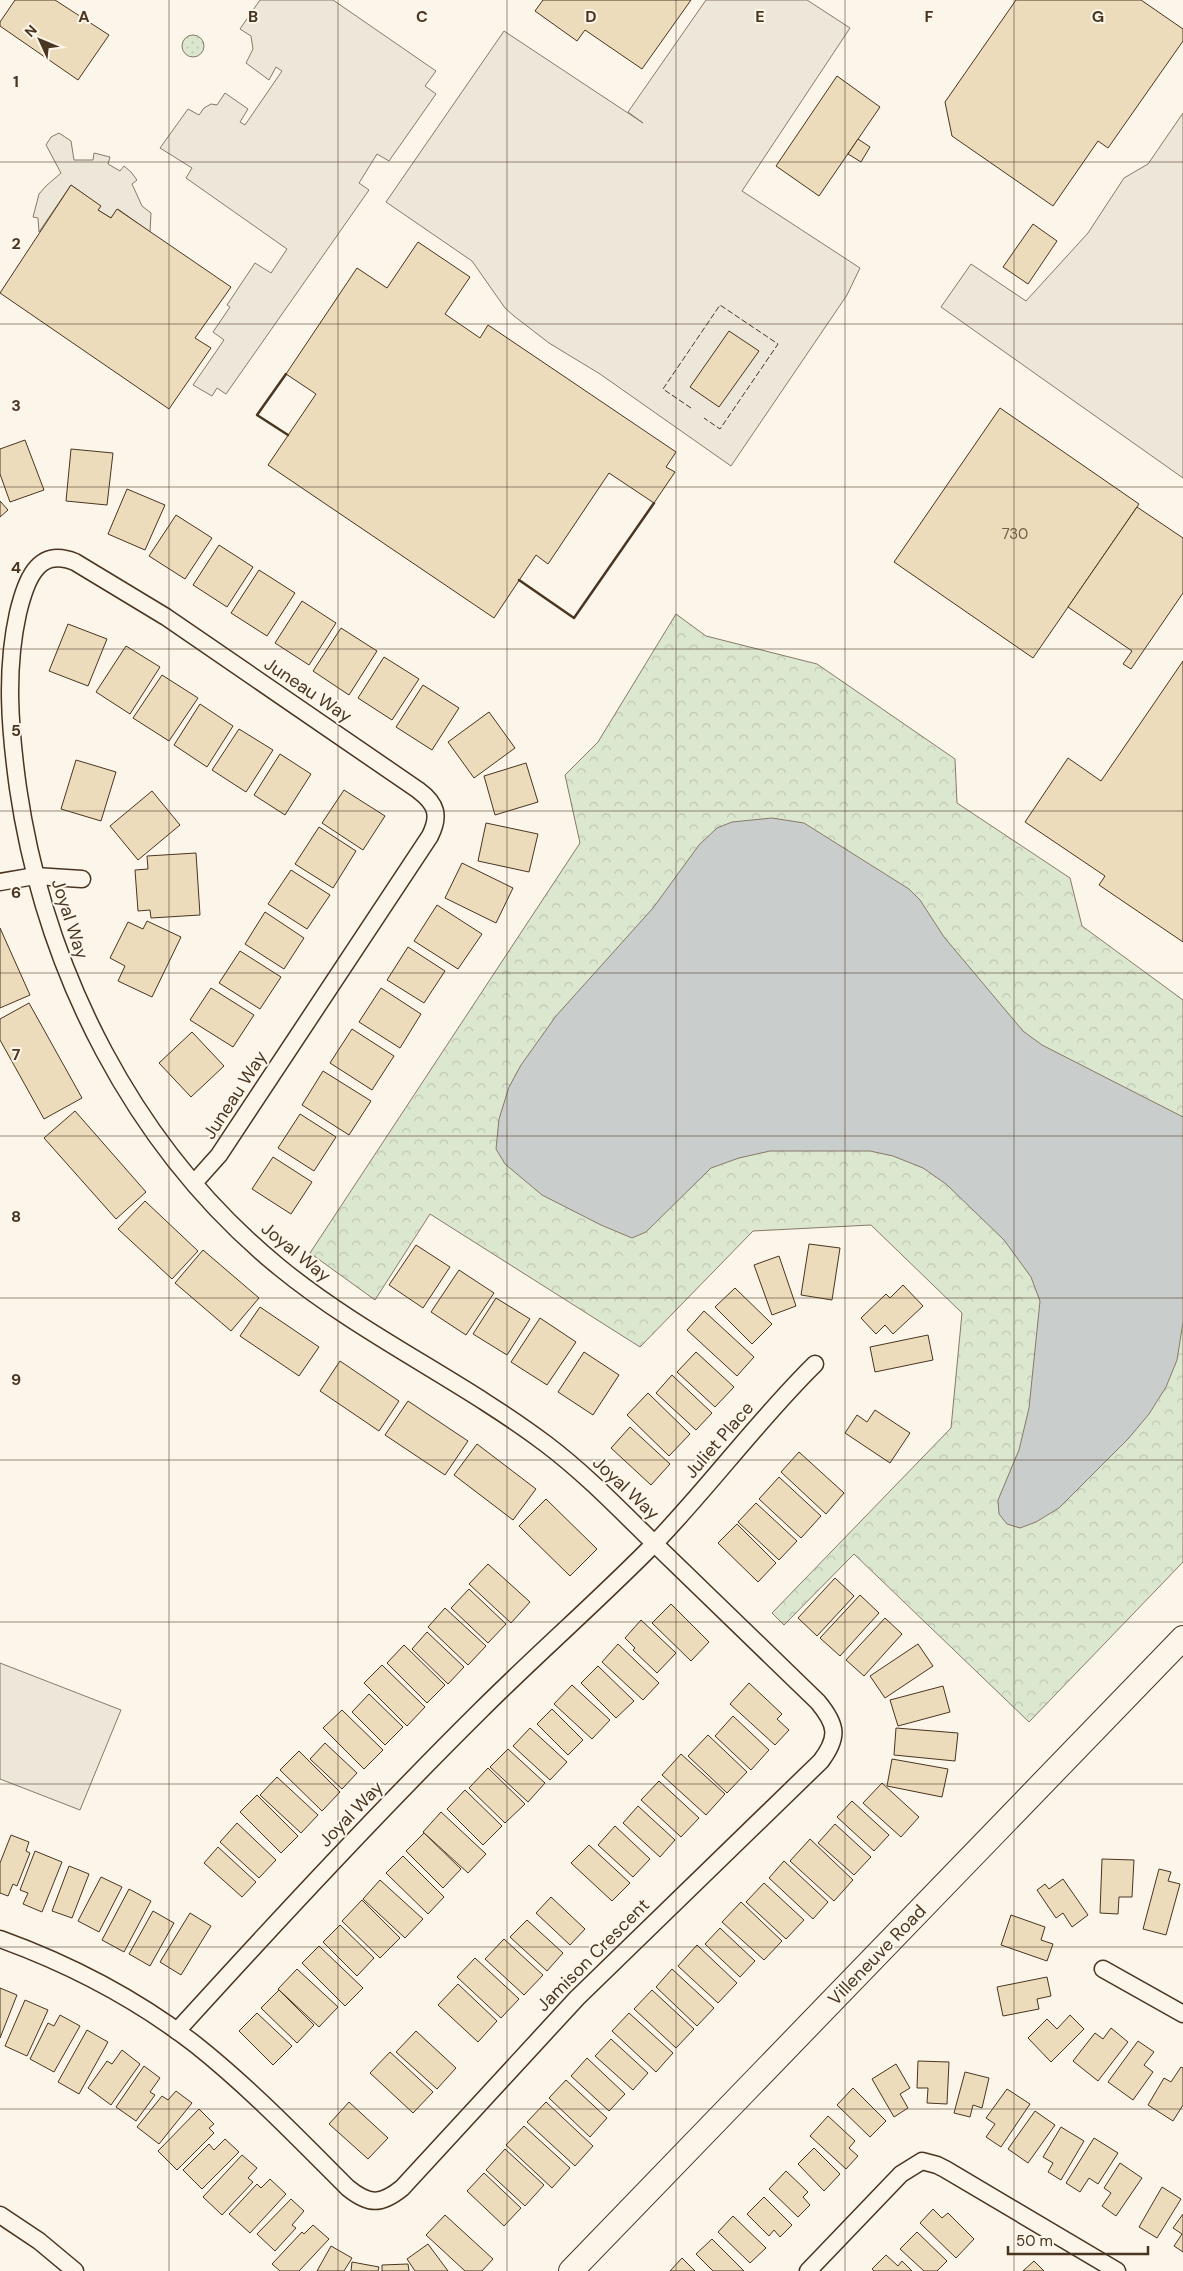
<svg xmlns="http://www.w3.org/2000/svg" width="1183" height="2271" font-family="'DM Sans',sans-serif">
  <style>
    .grass { fill: url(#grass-dots); stroke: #887966 }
    .park { fill: url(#park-crowns); stroke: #887966 }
    .parking { fill: #ede7d9; stroke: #887966 }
    .water { fill: #c9cecd; stroke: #887966 }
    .building { fill: #ecdcbc; stroke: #4a3520 }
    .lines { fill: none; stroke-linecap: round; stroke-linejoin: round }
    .minor-casing { stroke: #4a3520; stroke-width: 19 }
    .secondary-casing { stroke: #4a3520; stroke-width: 26 }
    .minor { stroke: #fbf6e9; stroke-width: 16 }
    .secondary { stroke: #fbf6e9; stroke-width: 24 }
    .fence { stroke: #4a3520; stroke-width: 1; stroke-dasharray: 6 2.5; stroke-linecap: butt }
    .wall { stroke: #4a3520; stroke-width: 2.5 }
    .grid { fill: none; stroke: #4a3520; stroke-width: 1; stroke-opacity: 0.55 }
    .labels { text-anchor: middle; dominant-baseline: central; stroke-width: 4; stroke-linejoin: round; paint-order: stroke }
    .number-label { font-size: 15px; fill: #725f47 }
    .street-label { font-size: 18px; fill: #4a3520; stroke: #fbf6e9 }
    .grid-label { font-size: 16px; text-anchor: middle; font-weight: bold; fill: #4a3520; stroke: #fbf6e9; stroke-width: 4; stroke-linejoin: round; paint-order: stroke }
  </style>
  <defs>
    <pattern id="grass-dots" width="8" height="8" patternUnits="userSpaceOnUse" patternTransform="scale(1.25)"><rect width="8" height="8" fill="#dce7d0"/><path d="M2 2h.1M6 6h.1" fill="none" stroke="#bec7b2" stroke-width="1.8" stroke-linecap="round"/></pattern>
    <pattern id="park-crowns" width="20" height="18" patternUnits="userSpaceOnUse" patternTransform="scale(1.25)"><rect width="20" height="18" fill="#dce7d0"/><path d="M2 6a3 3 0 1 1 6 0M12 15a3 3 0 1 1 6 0" fill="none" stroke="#bec7b2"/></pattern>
  </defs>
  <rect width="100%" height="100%" fill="#fbf6e9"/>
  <circle class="grass" cx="193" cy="46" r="11"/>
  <polygon class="park" points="676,614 706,636 817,664 955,759 957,803 1070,878 1082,926 1183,1000 1183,1562 1029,1722 854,1554 784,1625 772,1613 951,1428 962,1313 871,1225 753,1231 640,1347 430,1214 375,1300 310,1253 580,843 565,775 598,742"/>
  <g class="parking">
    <polygon points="260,0 333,0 436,71 425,86 436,94 389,161 377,154 359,183 369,190 226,394 217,388 212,396 193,385 224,340 213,332 230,307 227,305 255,263 271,273 287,249 186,178 192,168 160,148 188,109 199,115 204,108 211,104 217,105 225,93 248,109 240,122 245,125 282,71 276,67 269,80 246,63 253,49 251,36 240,29"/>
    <polygon points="706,0 807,0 850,28 742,191 860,268 847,295 731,466 600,374 549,343 514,316 505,308 472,261 386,202 504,31 643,123 628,112"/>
    <polygon points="1183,113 1183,478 941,307 971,264 1026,301 1088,233 1124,178 1148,164"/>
    <polygon points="59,133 71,141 74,160 93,160 94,153 110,157 108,164 120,171 124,166 131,172 137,180 132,184 142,206 151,213 150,232 118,209 111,218 98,210 100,206 71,185 39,232 38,218 33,217 39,194 46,186 61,173 46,145 51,137"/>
    <polygon points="0,1663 121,1710 80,1810 0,1779"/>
  </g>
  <polygon class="water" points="772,818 804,823 909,889 920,900 944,937 1023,1031 1042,1045 1183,1117 1183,1322 1177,1360 1166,1387 1149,1414 1128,1439 1059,1508 1036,1522 1020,1528 1007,1524 999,1514 998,1500 1019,1450 1029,1408 1040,1301 1031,1277 1004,1240 946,1184 923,1168 893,1156 870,1151 770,1151 739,1158 711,1168 646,1232 632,1238 601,1225 542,1195 505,1164 496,1149 499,1119 509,1087 521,1065 556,1016 653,908 699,845 717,828 732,822"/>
  <g class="building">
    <polygon points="15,0 55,0 109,35 78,80 0,26 0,22"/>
    <polygon points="543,0 691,0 642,69 585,30 577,41 535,11"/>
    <polygon points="1016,0 1141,0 1183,29 1183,41 1108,148 1098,141 1053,206 952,136 945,102"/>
    <polygon points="837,76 880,107 819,196 776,166"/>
    <polygon points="858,139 870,147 861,162 848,154"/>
    <polygon points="71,185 101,206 98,210 111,218 117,209 231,287 195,338 211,348 169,409 0,293"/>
    <polygon points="1033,224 1057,241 1028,284 1003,267"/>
    <polygon points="418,242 470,277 445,314 480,338 488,325 676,452 666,467 675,472 654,503 609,473 548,564 536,555 494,618 268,465 316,394 286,374 357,268 387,288"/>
    <polygon points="729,331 759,351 719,407 690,387"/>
    <polygon points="1000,408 1139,504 1033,658 894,562"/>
    <polygon points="25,440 44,490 10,502 0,474 0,449"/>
    <polygon points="71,449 113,453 107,505 66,501"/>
    <polygon points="127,489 165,505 145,550 108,534"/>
    <polygon points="0,501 8,510 0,517"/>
    <polygon points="1137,507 1183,538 1183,593 1131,669 1123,664 1132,651 1068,607"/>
    <polygon points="176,515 212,538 185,579 149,556"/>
    <polygon points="219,545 253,567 227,607 193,585"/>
    <polygon points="259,570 295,593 267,636 231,613"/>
    <polygon points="302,601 336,623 309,665 275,643"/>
    <polygon points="68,624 107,639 88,686 49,671"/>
    <polygon points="341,628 377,651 349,695 313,671"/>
    <polygon points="126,646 160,667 130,714 96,692"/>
    <polygon points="384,657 419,679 392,720 358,698"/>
    <polygon points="1183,661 1183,942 1099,885 1105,876 1025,822 1068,758 1101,781"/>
    <polygon points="162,675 198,698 169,741 133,718"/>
    <polygon points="423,685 459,708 432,750 396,727"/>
    <polygon points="200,704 233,726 207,767 174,745"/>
    <polygon points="489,712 515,748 474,778 448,742"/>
    <polygon points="239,729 273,750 246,792 212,770"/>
    <polygon points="280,754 311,774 285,815 254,795"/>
    <polygon points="76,760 116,772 101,821 61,809"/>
    <polygon points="526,763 538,802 495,815 484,776"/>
    <polygon points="344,790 385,816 363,850 322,823"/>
    <polygon points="152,791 180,825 138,860 110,826"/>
    <polygon points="486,823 538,834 529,872 478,861"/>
    <polygon points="319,827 356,851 333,888 295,864"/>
    <polygon points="196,853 200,915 151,918 150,910 138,911 135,870 148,869 147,856"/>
    <polygon points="462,863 513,888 496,923 445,898"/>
    <polygon points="291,870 330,895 307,929 268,904"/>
    <polygon points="437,905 482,934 458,969 414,941"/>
    <polygon points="265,912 304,938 284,969 245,944"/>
    <polygon points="147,921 181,937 152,997 118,981 125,966 110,958 128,922 143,929"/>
    <polygon points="0,928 30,995 0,1008"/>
    <polygon points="408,947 445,971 424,1003 387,980"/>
    <polygon points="240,951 281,977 260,1009 219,983"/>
    <polygon points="211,988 254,1015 233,1047 190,1020"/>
    <polygon points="381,988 421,1014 400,1048 359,1022"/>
    <polygon points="29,1003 82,1098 44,1119 0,1040 0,1019"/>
    <polygon points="352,1029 394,1056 372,1090 330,1063"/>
    <polygon points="192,1032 224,1066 191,1097 159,1063"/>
    <polygon points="323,1071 371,1101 349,1135 302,1105"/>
    <polygon points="75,1111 146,1192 116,1219 44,1138"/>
    <polygon points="300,1114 336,1137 314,1171 278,1148"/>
    <polygon points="273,1157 312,1182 291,1214 252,1189"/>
    <polygon points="145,1201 198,1251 172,1279 118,1229"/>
    <polygon points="809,1244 840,1248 832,1300 801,1295"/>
    <polygon points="416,1245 450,1267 423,1308 389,1285"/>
    <polygon points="203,1250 259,1298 231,1331 175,1283"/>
    <polygon points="779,1256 796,1306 772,1315 754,1265"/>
    <polygon points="459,1270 494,1293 466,1335 431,1312"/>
    <polygon points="903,1285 923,1306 893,1334 885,1325 876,1334 861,1318 886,1294 890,1298"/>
    <polygon points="735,1288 772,1324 752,1344 715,1307"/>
    <polygon points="496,1298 530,1319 507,1355 473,1334"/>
    <polygon points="260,1307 319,1347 299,1376 240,1336"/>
    <polygon points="704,1311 754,1357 737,1376 687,1330"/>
    <polygon points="540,1318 576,1342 547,1385 511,1362"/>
    <polygon points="928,1335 933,1360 875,1372 870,1347"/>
    <polygon points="584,1352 619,1375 593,1415 558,1392"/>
    <polygon points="696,1352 734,1387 715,1407 677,1372"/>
    <polygon points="340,1361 399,1401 379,1431 320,1391"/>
    <polygon points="672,1375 712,1413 696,1430 656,1393"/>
    <polygon points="648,1393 690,1434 669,1456 627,1415"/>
    <polygon points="408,1401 468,1441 445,1475 385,1435"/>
    <polygon points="875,1410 910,1433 890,1463 845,1433 857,1415 867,1422"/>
    <polygon points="630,1427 670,1464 651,1485 611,1448"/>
    <polygon points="477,1444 536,1489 513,1520 454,1475"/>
    <polygon points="799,1452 844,1493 826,1514 781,1472"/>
    <polygon points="779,1477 821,1516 801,1538 759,1499"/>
    <polygon points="546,1499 597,1549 570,1576 519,1526"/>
    <polygon points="756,1503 797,1541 779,1560 738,1522"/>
    <polygon points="737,1524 776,1563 758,1582 718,1543"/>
    <polygon points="488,1564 530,1602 511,1623 469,1584"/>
    <polygon points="835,1578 854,1596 817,1636 798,1618"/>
    <polygon points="469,1589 506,1624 488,1643 451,1608"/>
    <polygon points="860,1595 879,1613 840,1656 820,1638"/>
    <polygon points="671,1604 709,1642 691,1661 652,1623"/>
    <polygon points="445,1608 486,1646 468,1665 428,1627"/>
    <polygon points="885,1618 902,1634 864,1676 846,1660"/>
    <polygon points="641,1620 676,1653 657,1673 633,1650 635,1648 625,1638"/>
    <polygon points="427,1632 464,1667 448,1684 412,1649"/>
    <polygon points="618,1644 659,1683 643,1700 602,1662"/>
    <polygon points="918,1644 933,1666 885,1698 870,1676"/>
    <polygon points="404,1645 445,1685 427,1703 387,1663"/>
    <polygon points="382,1665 425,1707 407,1726 364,1683"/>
    <polygon points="598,1666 634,1701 616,1718 581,1683"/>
    <polygon points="749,1683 782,1714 777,1719 789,1730 775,1745 730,1704"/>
    <polygon points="572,1685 610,1720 592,1739 554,1704"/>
    <polygon points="943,1686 950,1712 898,1726 890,1700"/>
    <polygon points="369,1694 403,1727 385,1745 352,1712"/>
    <polygon points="552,1709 583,1740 568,1755 537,1724"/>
    <polygon points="342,1710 383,1750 364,1769 323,1728"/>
    <polygon points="733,1716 769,1750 751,1770 715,1736"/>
    <polygon points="530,1728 567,1762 550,1780 513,1746"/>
    <polygon points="896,1728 958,1733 955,1761 894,1755"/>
    <polygon points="708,1735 747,1772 727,1793 688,1756"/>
    <polygon points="325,1743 357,1773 342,1789 310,1759"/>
    <polygon points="508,1749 545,1783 528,1802 490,1767"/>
    <polygon points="299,1751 340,1792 322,1811 280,1770"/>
    <polygon points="681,1754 725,1794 706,1815 662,1775"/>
    <polygon points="892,1759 948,1769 942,1797 887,1786"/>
    <polygon points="488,1768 525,1804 505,1823 469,1788"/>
    <polygon points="277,1777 318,1815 301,1833 260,1795"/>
    <polygon points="659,1781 699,1818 681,1837 641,1800"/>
    <polygon points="882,1783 919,1817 901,1837 863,1803"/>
    <polygon points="465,1790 502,1826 483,1845 447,1809"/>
    <polygon points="257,1795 298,1836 281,1853 240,1812"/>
    <polygon points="852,1801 889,1835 874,1851 837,1817"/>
    <polygon points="638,1806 675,1840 660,1857 623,1823"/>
    <polygon points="441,1812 486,1854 468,1873 423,1832"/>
    <polygon points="237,1823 276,1860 259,1878 220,1842"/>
    <polygon points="835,1824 871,1857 854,1875 818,1843"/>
    <polygon points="615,1826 650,1859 633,1877 598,1845"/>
    <polygon points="424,1833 461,1869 443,1888 406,1851"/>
    <polygon points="11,1835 29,1842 26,1851 30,1853 17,1886 13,1884 8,1896 0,1893 0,1863"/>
    <polygon points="810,1839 853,1880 834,1901 790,1861"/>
    <polygon points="589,1845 630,1883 612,1901 571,1863"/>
    <polygon points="218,1847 256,1882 242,1897 204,1863"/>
    <polygon points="35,1851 62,1862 42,1912 23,1904 28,1893 20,1890"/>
    <polygon points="403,1856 444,1897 428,1914 386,1873"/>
    <polygon points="1102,1859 1134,1860 1132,1897 1119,1897 1118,1914 1100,1913"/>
    <polygon points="784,1861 828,1902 813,1919 769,1878"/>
    <polygon points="69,1866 89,1874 72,1918 52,1911"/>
    <polygon points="1159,1869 1171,1872 1168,1881 1180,1884 1166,1935 1143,1929"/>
    <polygon points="101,1877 122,1887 99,1932 78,1921"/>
    <polygon points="1063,1879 1088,1915 1072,1927 1063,1913 1056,1918 1037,1890 1045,1884 1049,1889"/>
    <polygon points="380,1880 423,1919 405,1938 363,1899"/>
    <polygon points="764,1883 804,1920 786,1939 746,1902"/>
    <polygon points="129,1889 151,1901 124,1952 102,1940"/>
    <polygon points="551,1897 585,1929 570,1945 536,1913"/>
    <polygon points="362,1900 400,1938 380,1958 342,1921"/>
    <polygon points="741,1902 782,1941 764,1960 722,1922"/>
    <polygon points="153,1911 174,1923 150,1966 129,1954"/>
    <polygon points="190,1913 211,1926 181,1975 160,1962"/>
    <polygon points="1011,1915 1045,1927 1041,1940 1053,1944 1047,1961 1001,1945"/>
    <polygon points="527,1920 563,1953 547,1971 510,1937"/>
    <polygon points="340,1925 374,1958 357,1976 323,1942"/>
    <polygon points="720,1928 755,1961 740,1977 705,1944"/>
    <polygon points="504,1939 543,1975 524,1995 485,1959"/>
    <polygon points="697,1945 737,1983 718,2003 678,1966"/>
    <polygon points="319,1946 363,1988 345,2006 302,1963"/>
    <polygon points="475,1958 519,1999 501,2018 457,1977"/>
    <polygon points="297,1969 338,2007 319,2027 278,1989"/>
    <polygon points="672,1969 714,2008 697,2026 656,1987"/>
    <polygon points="1047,1977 1051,1996 1037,1999 1039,2009 1003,2016 997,1987"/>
    <polygon points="458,1984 497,2021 478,2042 438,2005"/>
    <polygon points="0,1988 17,1995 0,2038"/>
    <polygon points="279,1990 314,2025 297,2043 261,2008"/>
    <polygon points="652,1990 694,2029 676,2048 634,2009"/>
    <polygon points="25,2000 48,2010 27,2056 5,2046"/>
    <polygon points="257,2013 292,2046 273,2065 239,2031"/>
    <polygon points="629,2013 673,2053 656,2072 612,2031"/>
    <polygon points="60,2015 80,2026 54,2072 30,2059 48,2023 54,2026"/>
    <polygon points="1070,2015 1084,2029 1051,2062 1028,2038 1047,2019 1057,2029"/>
    <polygon points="1111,2028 1128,2042 1098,2081 1073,2061 1095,2033 1103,2039"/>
    <polygon points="87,2030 108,2042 79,2094 58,2082"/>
    <polygon points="416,2031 456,2068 437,2089 396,2052"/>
    <polygon points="611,2039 648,2073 633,2090 595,2056"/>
    <polygon points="1138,2041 1154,2052 1144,2065 1153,2072 1133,2100 1108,2082"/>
    <polygon points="122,2050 140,2064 111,2105 88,2088 107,2061 112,2064"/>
    <polygon points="390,2052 433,2092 413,2113 370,2073"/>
    <polygon points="587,2058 625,2094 609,2111 571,2076"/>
    <polygon points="918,2061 949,2062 947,2104 927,2103 928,2088 917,2088"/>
    <polygon points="896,2064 910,2088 900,2094 908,2108 894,2117 872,2079"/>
    <polygon points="144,2066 160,2078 150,2092 155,2095 136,2121 116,2107"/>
    <polygon points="1181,2067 1183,2068 1183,2105 1173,2121 1148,2105 1164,2078 1171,2082"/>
    <polygon points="965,2072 989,2078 982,2108 973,2105 970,2117 954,2113"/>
    <polygon points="566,2080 607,2118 590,2137 549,2098"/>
    <polygon points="853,2088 886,2121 870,2137 837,2105"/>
    <polygon points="1007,2089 1030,2104 1001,2147 986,2137 995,2124 986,2118"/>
    <polygon points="176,2091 192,2103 159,2144 137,2127 162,2096 168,2100"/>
    <polygon points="349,2102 388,2138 368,2159 329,2124"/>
    <polygon points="546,2102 593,2146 575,2166 527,2122"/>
    <polygon points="199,2109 214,2124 209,2128 214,2133 177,2170 158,2151"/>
    <polygon points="1035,2111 1055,2125 1028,2163 1008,2149"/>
    <polygon points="828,2116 855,2141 849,2148 858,2156 846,2169 810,2136"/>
    <polygon points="524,2126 570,2168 552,2188 506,2145"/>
    <polygon points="1061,2127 1084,2141 1061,2180 1048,2172 1053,2163 1043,2157"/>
    <polygon points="1094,2138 1118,2153 1098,2184 1089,2178 1080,2192 1066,2183"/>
    <polygon points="225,2139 239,2152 202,2189 183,2170 209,2144 214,2150"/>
    <polygon points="814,2148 840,2174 824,2191 798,2164"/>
    <polygon points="505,2149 544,2185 525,2206 486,2170"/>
    <polygon points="242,2155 257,2168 248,2178 253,2182 222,2215 203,2197"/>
    <polygon points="1120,2163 1142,2178 1116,2216 1102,2206 1111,2193 1104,2188"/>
    <polygon points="786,2171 808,2192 803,2197 810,2205 798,2217 769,2189"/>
    <polygon points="484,2173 521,2208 504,2226 467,2191"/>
    <polygon points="270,2179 286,2194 250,2233 229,2214 257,2184 261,2188"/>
    <polygon points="1162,2187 1181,2199 1157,2238 1139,2227"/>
    <polygon points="764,2197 792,2225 780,2237 774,2230 769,2236 747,2214"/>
    <polygon points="291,2199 304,2211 292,2225 296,2228 275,2251 257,2234"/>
    <polygon points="933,2209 942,2218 948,2213 974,2239 956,2258 920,2223"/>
    <polygon points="1183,2214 1183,2252 1174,2246 1182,2234 1173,2228"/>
    <polygon points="445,2215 493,2259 482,2271 465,2271 426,2235"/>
    <polygon points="733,2216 766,2248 750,2263 718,2232"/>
    <polygon points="313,2225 329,2239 299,2271 280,2271 272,2264 302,2232 304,2234"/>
    <polygon points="917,2232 947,2261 937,2271 924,2271 900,2249"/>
    <polygon points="712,2239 744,2271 713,2271 696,2254"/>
    <polygon points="428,2244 448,2271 415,2271 407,2259"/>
    <polygon points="331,2246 352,2258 344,2271 317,2271"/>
    <polygon points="886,2255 898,2266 902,2261 912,2271 874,2271 872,2269"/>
    <polygon points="682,2258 695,2271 670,2271"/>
    <polygon points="1034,2261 1044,2271 1023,2271"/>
    <polygon points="352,2262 379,2267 378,2271 351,2271"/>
    <polygon points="408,2264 409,2271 382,2271 382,2265"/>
  </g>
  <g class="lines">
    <g class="minor-casing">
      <g id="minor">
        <polyline points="0,882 35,876 82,879"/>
        <path d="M0 1939C69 1964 138 2000 196 2045 250 2088 299 2139 348 2188 369 2205 381 2205 402 2188L577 1998 821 1761C839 1737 837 1725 818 1702 765 1650 712 1599 659 1548 622 1512 587 1475 546 1444 461 1380 362 1335 279 1267 134 1148 45 972 18 788 10 730 5 671 18 613 25 584 36 546 75 562L166 617 418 790C437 804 440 816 430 836L219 1155 194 1183"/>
        <polyline points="1103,1969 1183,2014"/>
        <path d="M177 2031C276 1922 376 1814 480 1711 537 1654 598 1601 654 1544 710 1486 758 1420 815 1364"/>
        <polyline points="0,2215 39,2241 75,2271"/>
        <polyline points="808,2271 901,2174 922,2161 937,2165 945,2169 1117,2271"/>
      </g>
    </g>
    <g class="secondary-casing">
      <polyline id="secondary" points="571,2271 1183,1638"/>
    </g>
    <use href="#minor" class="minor"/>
    <use href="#secondary" class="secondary"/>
    <polyline class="fence" points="691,408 663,389 720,305 778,344 720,429 704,418"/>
    <g class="wall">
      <polyline points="286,374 257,415 288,435"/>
      <polyline points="519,580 574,618 654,503"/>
    </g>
  </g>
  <path class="grid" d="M169 0V2271M338 0V2271M507 0V2271M676 0V2271M845 0V2271M1014 0V2271M0 162H1183M0 324H1183M0 487H1183M0 649H1183M0 811H1183M0 973H1183M0 1136H1183M0 1298H1183M0 1460H1183M0 1622H1183M0 1784H1183M0 1947H1183M0 2109H1183"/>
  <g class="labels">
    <g class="number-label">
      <text x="1015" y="534">730</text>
    </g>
    <g class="street-label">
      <text transform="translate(308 690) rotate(34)">Juneau Way</text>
      <text transform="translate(70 919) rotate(72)">Joyal Way</text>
      <text transform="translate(235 1095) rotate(-57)">Juneau Way</text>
      <text transform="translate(296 1252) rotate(39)">Joyal Way</text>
      <text transform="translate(719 1440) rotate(-49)">Juliet Place</text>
      <text transform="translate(626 1488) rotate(43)">Joyal Way</text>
      <text transform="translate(351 1814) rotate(-46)">Joyal Way</text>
      <text transform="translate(593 1955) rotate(-45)">Jamison Crescent</text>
      <text transform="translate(877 1955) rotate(-46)">Villeneuve Road</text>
    </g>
  </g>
  <g class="grid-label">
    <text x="84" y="22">A</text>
    <text x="253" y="22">B</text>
    <text x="422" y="22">C</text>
    <text x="591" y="22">D</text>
    <text x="760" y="22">E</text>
    <text x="929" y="22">F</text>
    <text x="1098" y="22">G</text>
    <text x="16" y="87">1</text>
    <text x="16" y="249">2</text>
    <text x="16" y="411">3</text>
    <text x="16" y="573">4</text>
    <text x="16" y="736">5</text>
    <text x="16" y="898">6</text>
    <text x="16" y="1060">7</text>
    <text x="16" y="1222">8</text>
    <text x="16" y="1385">9</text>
  </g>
  <g transform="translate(40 40) rotate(314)" stroke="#fbf6e9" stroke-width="4" paint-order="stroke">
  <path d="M0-4L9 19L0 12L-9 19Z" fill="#4a3520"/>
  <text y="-8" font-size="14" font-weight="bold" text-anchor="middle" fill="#4a3520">N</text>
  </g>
  <path d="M1008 2246v8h140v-8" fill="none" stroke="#4a3520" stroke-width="2.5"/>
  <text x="1016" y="2246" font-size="15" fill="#4a3520" stroke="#fbf6e9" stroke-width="4" paint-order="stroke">50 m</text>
</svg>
